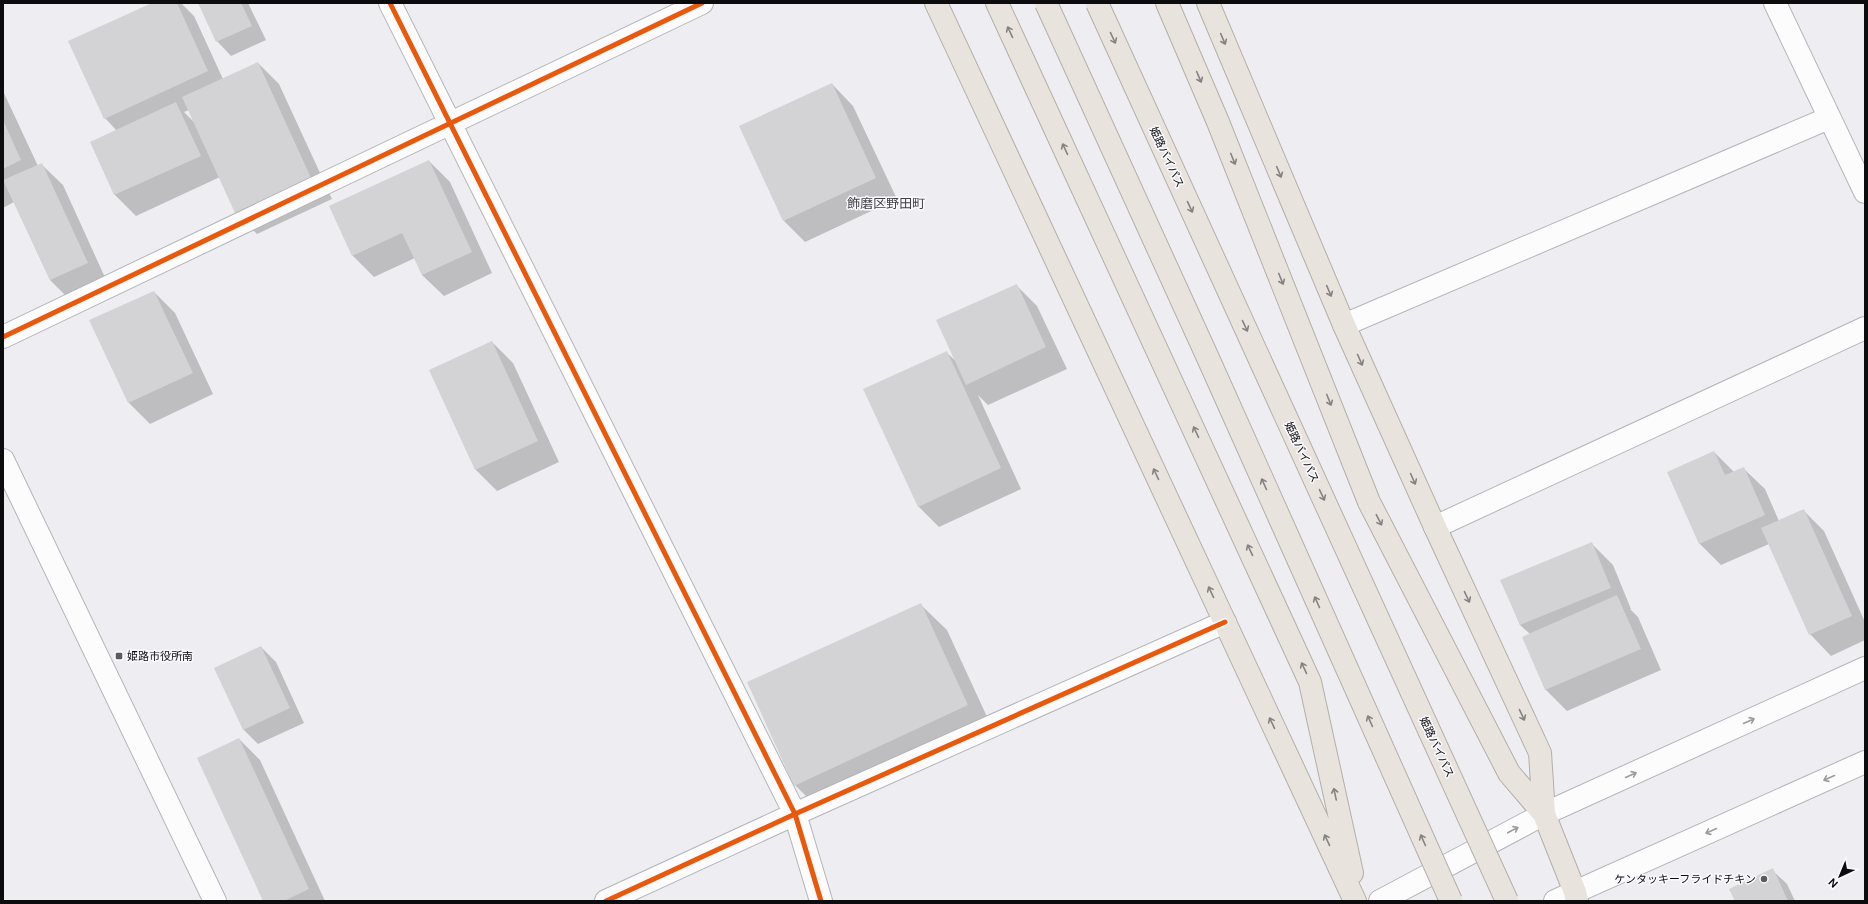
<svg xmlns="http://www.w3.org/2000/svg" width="1868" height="904" font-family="'DM Sans','Noto Sans JP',sans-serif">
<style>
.shadow{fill:#0003;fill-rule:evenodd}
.building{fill:#d3d3d6}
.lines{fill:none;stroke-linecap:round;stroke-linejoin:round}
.minor-casing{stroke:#b5b4b8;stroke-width:24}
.highway-casing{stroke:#b4aea9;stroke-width:24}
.minor{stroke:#fcfcfd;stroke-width:22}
.highway{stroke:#e9e3de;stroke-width:22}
.highway-bridge-casing{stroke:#b4aea9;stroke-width:24;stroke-linecap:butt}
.highway-bridge{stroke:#e9e3de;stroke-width:22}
.cycleway-casing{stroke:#fafafe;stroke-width:8}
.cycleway{stroke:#e8590c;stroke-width:5}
.oneway{stroke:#868280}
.oneway2{stroke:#9c9c9d}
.poi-dot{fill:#5b5b5e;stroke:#fafafe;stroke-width:1.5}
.labels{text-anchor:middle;stroke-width:3;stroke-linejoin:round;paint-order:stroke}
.street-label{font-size:11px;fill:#0c0c0e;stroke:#fafafe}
.poi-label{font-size:11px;fill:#0c0c0e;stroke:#fafafe;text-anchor:start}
.quarter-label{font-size:13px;fill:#404045;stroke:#fafafe}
</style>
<rect width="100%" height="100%" fill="#eeeef2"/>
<path class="shadow" d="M155,3H181L194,16L223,79L258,63L279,84L332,199L257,234L236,213L220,177L136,216L115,195L91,143L117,131L105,118ZM189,110L194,122L184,112Z
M199,3H248L266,40L231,56L217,41Z
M832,84L853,106L897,199L805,242L784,221Z
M3,91L38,166L41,164L63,185L108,284L71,301L50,280L14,202L3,208Z
M429,161L450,182L492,273L444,296L422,275L415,258L374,277L353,256L330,206Z
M1016,285L1037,306L1067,369L988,405L978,395L1021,489L939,527L918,506L946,352L957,362Z
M154,292L175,313L213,394L150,424L129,403L91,321Z
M492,342L513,363L559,462L497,491L476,470L430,371Z
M1714,452L1734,472L1743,468L1765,489L1779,521L1803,510L1824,531L1865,622V640L1831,656L1810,634L1769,544L1721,565L1700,544L1668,473Z
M1592,544L1613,565L1631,609H1630L1638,617L1661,670L1567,711L1546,690L1524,637L1530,634L1520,625L1502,581Z
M920,604L947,630L994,732L822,812L795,785Z
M261,647L276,662L304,723L258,744L244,730L215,669Z
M239,739L260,760L325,901H264Z
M1772,870L1787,884L1795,901H1736Z"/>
<path class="building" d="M152,3H177L208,71L104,119L68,41Z
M198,3H241L252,26L216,42Z
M258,62L311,178L235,213L182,97Z
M832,83L876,178L783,221L739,126Z
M176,102L201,156L114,195L90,142Z
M3,120L21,160L3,169Z
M429,160L472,252L422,275L402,233L352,256L329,206Z
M42,163L88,263L50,280L3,180Z
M1017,284L1046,347L966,385L936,320Z
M154,291L193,373L128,403L89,320Z
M492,341L538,441L475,470L429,370Z
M947,351L1001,468L918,507L863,389Z
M1714,451L1725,475L1744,467L1765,515L1699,544L1667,472Z
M1804,509L1852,616L1809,635L1761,528Z
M1592,542L1611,588L1520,625L1500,580Z
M1617,595L1641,649L1545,690L1522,637Z
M921,603L968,705L794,786L747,682Z
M261,646L290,708L243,730L214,668Z
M239,738L309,889L284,901H263L197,758Z
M1773,868L1788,901H1735L1729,889Z"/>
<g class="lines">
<g class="minor-casing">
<path id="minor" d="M390,3L795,814L821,901
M1775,3L1865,192
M1344,325L1829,118
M3,337L702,3
M3,460L215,901
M1435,527L1865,328
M606,901L795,814L1225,622
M1380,901L1544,814L1865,668
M1555,901L1865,762"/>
</g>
<g class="highway-casing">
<path id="highway" d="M936,3L1355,901
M997,3L1310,682L1352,873
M1167,3L1218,122L1369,502L1509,773L1544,814
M1208,3L1344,325L1435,527L1540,753L1544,814L1575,892L1577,901"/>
</g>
<use href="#minor" class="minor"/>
<use href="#highway" class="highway"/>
<g class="highway-bridge-casing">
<path id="highway-bridge" d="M1046,3L1208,358L1451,901
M1097,3L1507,901"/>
</g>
<use href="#highway-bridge" class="highway-bridge"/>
<g class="cycleway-casing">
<path id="cycleway" d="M390,3L795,814L821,901
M3,337L702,3
M606,901L795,814L1225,622"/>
</g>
<use href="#cycleway" class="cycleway"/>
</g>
<defs><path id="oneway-shaft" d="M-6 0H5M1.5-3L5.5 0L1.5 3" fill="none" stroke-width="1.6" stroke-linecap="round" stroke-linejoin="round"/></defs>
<g class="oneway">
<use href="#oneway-shaft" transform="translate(1010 32) rotate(-115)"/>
<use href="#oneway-shaft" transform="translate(1113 38) rotate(65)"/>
<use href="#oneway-shaft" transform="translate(1223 39) rotate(67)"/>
<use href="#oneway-shaft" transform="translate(1199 77) rotate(67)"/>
<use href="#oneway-shaft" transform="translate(1065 149) rotate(-115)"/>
<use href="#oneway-shaft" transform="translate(1233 159) rotate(68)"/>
<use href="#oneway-shaft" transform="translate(1279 172) rotate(67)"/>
<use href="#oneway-shaft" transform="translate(1190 207) rotate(65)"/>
<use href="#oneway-shaft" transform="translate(1281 279) rotate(68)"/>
<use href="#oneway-shaft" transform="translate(1329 291) rotate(67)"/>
<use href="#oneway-shaft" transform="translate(1245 326) rotate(65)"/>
<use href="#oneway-shaft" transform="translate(1360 360) rotate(66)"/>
<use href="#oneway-shaft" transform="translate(1329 400) rotate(68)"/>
<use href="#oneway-shaft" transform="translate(1196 432) rotate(-115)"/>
<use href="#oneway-shaft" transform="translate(1156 474) rotate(-115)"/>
<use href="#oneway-shaft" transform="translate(1413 479) rotate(66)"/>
<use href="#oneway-shaft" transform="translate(1264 484) rotate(-114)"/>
<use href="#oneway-shaft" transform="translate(1322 495) rotate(65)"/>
<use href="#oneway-shaft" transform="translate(1379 520) rotate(63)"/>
<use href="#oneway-shaft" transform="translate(1250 550) rotate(-115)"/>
<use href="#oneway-shaft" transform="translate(1211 592) rotate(-115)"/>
<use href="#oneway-shaft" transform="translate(1467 597) rotate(65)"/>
<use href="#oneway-shaft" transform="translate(1317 602) rotate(-114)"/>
<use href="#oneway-shaft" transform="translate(1304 668) rotate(-115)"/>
<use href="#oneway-shaft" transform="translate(1522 715) rotate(65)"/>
<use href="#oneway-shaft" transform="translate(1370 721) rotate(-114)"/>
<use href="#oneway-shaft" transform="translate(1272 723) rotate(-115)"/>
<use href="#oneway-shaft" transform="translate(1335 794) rotate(-102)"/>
<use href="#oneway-shaft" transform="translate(1327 840) rotate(-115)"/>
<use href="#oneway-shaft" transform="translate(1423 840) rotate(-114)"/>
</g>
<g class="oneway2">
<use href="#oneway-shaft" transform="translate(1749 721) rotate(-24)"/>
<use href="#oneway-shaft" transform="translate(1631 775) rotate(-24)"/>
<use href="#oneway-shaft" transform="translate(1829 778) rotate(156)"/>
<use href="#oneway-shaft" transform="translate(1513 830) rotate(-28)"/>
<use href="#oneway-shaft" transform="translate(1711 831) rotate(156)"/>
</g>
<g class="poi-dot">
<rect x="115" y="652" width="8" height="8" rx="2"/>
<circle cx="1764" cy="879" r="4"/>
</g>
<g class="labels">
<g class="street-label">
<text transform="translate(1167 157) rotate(65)" y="4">姫路バイパス</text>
<text transform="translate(1302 452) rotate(65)" y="4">姫路バイパス</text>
<text transform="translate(1437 747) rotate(65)" y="4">姫路バイパス</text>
</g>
<g class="poi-label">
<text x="127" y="660">姫路市役所南</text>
<text x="1756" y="883" text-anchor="end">ケンタッキーフライドチキン</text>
</g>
<g class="quarter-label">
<text x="886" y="208">飾磨区野田町</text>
</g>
</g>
<rect width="1868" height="904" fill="none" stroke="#0c0c0e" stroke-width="8"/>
<g transform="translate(1840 876) rotate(224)" stroke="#fafafe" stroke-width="3" paint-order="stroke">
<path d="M0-3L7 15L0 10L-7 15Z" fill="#0c0c0e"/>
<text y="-6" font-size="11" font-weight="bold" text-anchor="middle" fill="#0c0c0e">N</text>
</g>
</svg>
